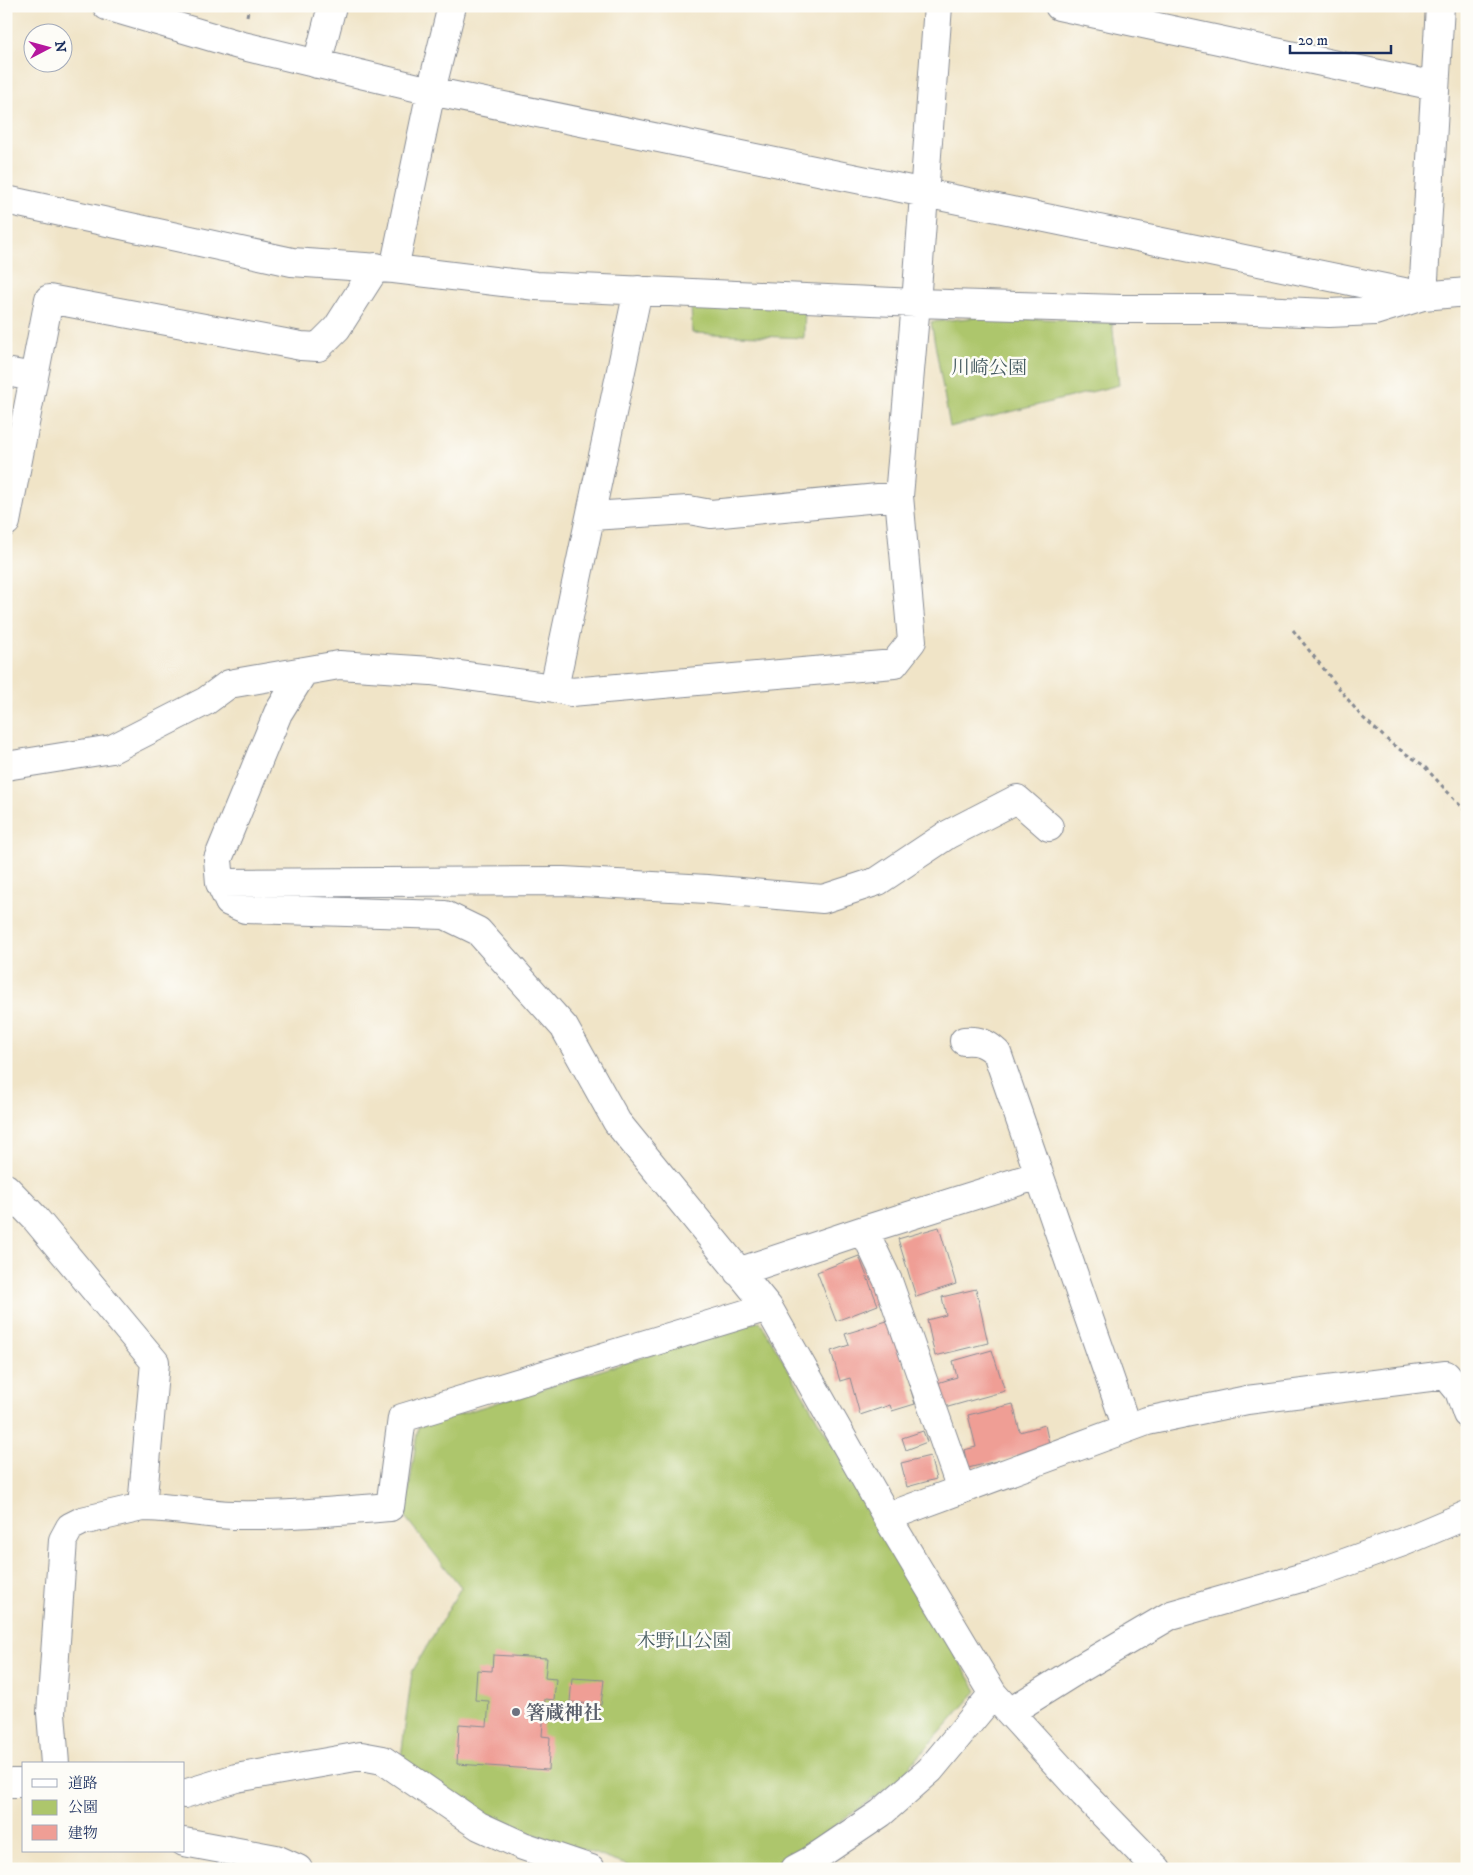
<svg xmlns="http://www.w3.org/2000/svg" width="1473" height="1875" font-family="'IM FELL DW Pica','Noto Serif JP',serif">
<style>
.green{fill:#adc66c;stroke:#647a65}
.building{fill:#ef9e95}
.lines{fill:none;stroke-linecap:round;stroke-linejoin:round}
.minor-casing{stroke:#868a92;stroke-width:30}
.path{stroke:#868a92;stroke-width:3;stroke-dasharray:4 4;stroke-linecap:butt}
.minor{stroke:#fff;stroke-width:28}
.worship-dot{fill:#6b7280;stroke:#fdfcf7;stroke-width:2}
.labels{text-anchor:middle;stroke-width:5;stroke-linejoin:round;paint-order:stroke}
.park-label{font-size:19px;fill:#475c62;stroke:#fdfcf7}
.worship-label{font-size:19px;font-weight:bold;fill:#5b616d;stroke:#fdfcf7;text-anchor:start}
</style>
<rect width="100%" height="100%" fill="#fdfcf7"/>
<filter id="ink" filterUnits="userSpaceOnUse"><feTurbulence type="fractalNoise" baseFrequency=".02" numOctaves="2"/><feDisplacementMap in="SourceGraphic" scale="10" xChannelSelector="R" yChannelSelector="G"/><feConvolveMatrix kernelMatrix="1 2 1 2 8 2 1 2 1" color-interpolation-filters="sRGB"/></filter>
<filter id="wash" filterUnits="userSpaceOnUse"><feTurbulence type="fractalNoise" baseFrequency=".0096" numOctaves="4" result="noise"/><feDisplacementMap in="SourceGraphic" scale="20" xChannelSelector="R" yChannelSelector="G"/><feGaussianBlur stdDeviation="1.12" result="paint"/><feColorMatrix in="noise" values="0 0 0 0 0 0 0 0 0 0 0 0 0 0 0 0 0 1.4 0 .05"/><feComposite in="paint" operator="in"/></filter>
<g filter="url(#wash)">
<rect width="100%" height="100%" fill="#f0e4c7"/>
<path class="green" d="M691,302L805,305L804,338L692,333Z
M978,317L1112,321L1119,385L950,427L931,322Z
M760,1321L977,1691L897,1781L776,1869H638L572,1846L484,1819L400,1765L412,1672L461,1587L405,1517L418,1427Z"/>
<g id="blocks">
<path class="building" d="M939,1227L956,1284L916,1297L898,1239Z
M859,1256L878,1305L836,1321L817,1272Z
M976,1289L988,1343L935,1356L927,1320L946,1315L942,1297Z
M890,1320L915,1404L892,1411L890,1405L860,1415L850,1378L840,1381L831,1351L849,1345L845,1334Z
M992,1350L1005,1391L941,1409L934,1384L957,1377L953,1361Z
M1013,1404L1020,1432L1045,1425L1050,1448L968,1468L964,1450L976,1447L968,1415Z
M923,1431L927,1442L906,1450L902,1438Z
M930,1456L936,1479L907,1487L901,1463Z
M493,1655L547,1658L545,1678L556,1679L554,1700L545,1699L542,1736L550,1737L548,1770L457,1764L459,1724L487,1726L489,1701L475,1700L477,1670L492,1671Z
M572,1678L604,1680L601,1705L570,1702Z"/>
</g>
</g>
<g filter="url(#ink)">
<use href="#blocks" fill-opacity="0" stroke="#868a92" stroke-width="1"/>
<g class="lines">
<g class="minor-casing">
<path id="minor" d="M107,6L239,45L431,91L1423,296L1467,292
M1059,6L1435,86
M317,64L332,6
M6,200L292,262L394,269L536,286L916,303L1120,309H1230L1329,313L1375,311L1423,296
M394,269L431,91L452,6
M1423,296L1440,6
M6,372L34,377
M591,516L689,510L711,514L899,496
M6,522L49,299L301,346L318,347L337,328L376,267
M304,671L278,713L218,859L220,883L229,902L245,909L445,915L478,931L564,1027L617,1122L768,1307L887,1517L993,1694L1084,1794L1157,1869
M554,688L571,692L894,664L912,641L899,496L916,303L938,6
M6,766L112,749L206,701L229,684L339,665L431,671L554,688L638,290
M220,883L563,881L707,889L823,899L878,881L947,835L1017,799L1049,827
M964,1041C979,1040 986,1043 997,1053L1127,1428
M6,1188L34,1217L155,1362L142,1507L82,1521L70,1527L63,1540L51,1713L55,1764
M864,1230L888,1281L961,1489
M738,1272L864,1230L1039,1175
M142,1507C173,1507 203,1514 233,1515C286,1516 338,1511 390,1507L402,1418L768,1307
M887,1517L1147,1421L1247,1400L1446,1375L1459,1391L1467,1414
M1010,1712L1074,1672L1171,1615L1311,1575L1403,1542L1467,1515
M6,1783H24
M184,1794L236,1778L361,1756L383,1760L479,1826L523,1846L591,1869
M184,1842L276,1859L298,1869
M795,1869L810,1861L881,1813L930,1770L993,1694"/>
</g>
<path class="path" d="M247,16L249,6
M1293,630L1361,716L1393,745L1423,765L1467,813"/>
<use href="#minor" class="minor"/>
</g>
</g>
<circle class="worship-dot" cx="516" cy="1712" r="5"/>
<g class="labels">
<g class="park-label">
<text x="989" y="374">川崎公園</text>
<text x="684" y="1647">木野山公園</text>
</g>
<g class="worship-label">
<text x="526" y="1719">箸蔵神社</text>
</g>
</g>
<rect width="1473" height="1875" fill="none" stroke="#fdfcf7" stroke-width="25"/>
<rect x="22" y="1762" width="162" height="90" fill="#fdfcf7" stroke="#a3aaba"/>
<rect x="32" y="1779" width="25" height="8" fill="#ffffff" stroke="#a3aaba"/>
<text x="68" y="1788" font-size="15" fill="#1b2f5e">道路</text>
<rect x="32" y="1800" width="25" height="15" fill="#adc66c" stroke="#a3aaba"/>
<text x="68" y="1812" font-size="15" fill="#1b2f5e">公園</text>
<rect x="32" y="1825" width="25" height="15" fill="#ef9e95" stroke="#a3aaba"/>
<text x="68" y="1838" font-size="15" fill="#1b2f5e">建物</text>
<g transform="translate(48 48) rotate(84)"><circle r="24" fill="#fdfcf7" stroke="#a3aaba"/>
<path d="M0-4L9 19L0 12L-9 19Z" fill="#b5179e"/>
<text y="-8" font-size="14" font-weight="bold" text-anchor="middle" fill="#1b2f5e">N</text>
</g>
<path d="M1290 45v8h101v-8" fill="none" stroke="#1b2f5e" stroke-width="2.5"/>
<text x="1298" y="45" font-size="15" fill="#1b2f5e" stroke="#fdfcf7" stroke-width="4" paint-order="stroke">20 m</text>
</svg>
